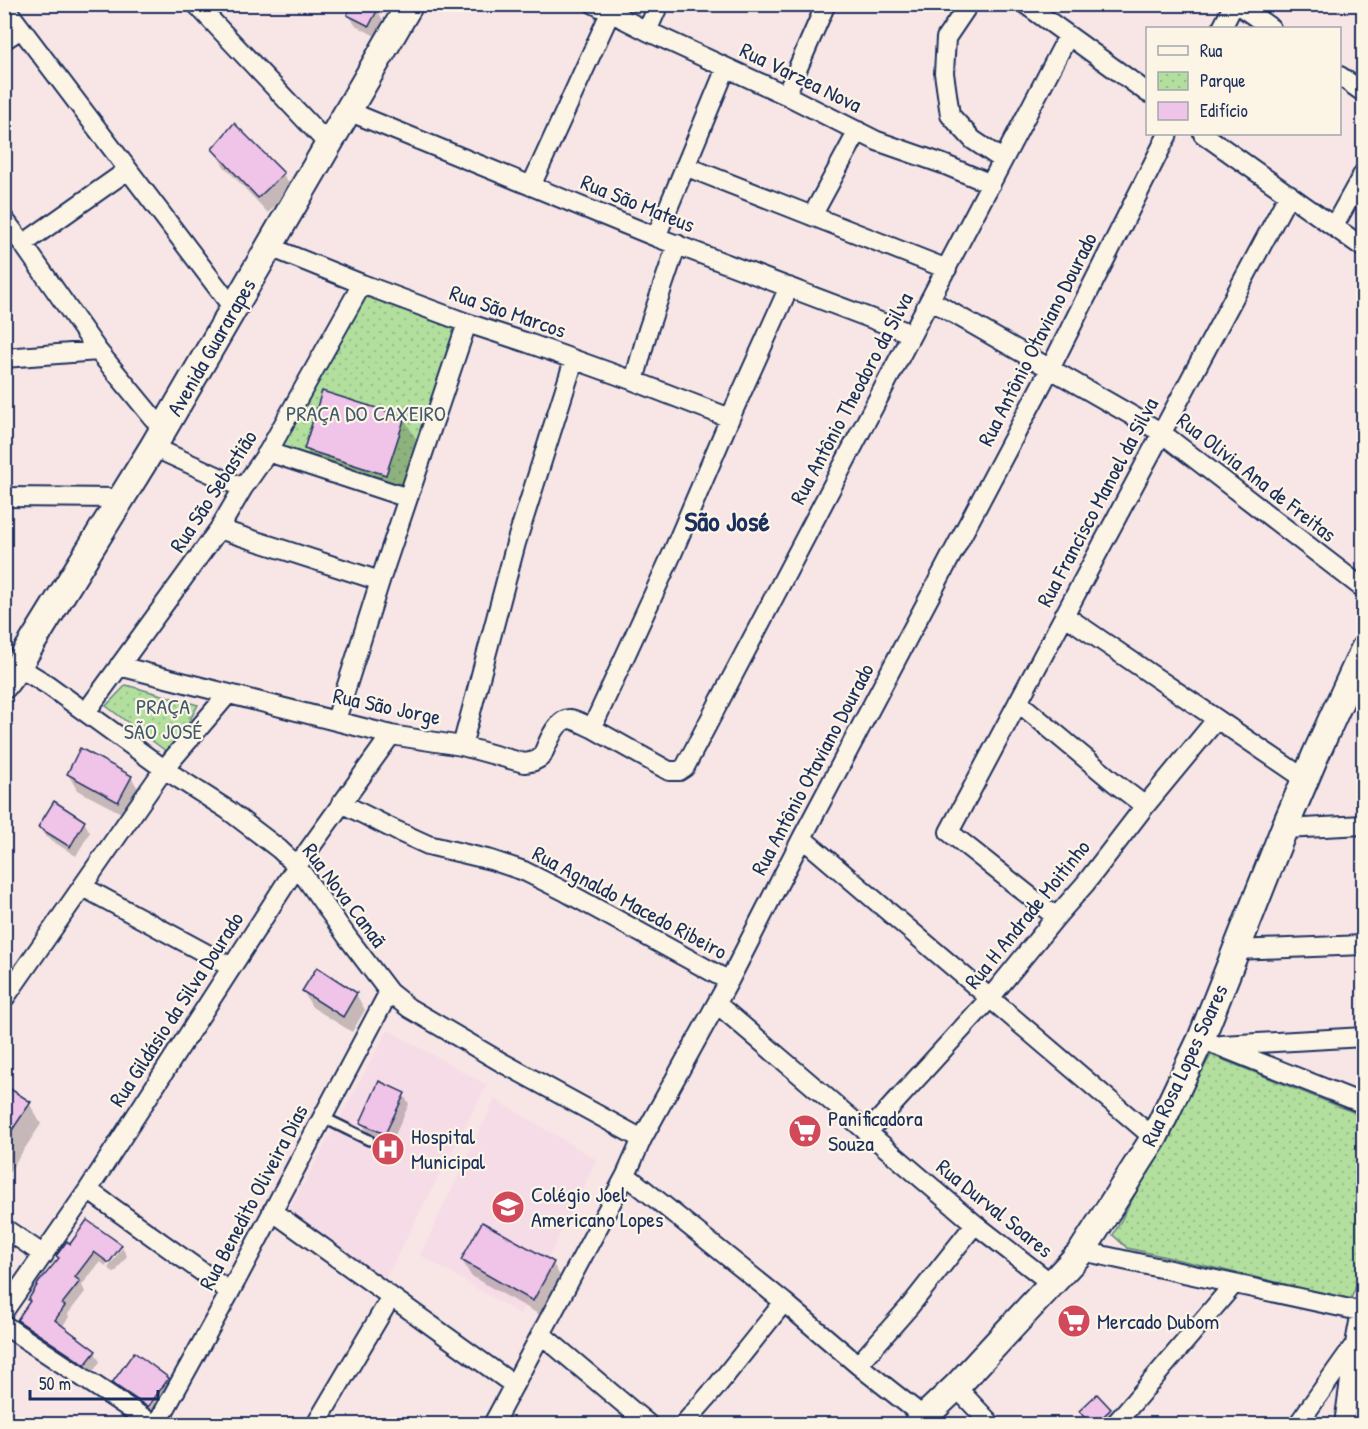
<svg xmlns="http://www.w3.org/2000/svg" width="1368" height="1429" font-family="'Patrick Hand',sans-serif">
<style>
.built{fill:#f6dce7}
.park{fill:url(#park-dots);stroke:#66877e;stroke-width:1.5}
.shadow{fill:#0003}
.building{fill:#f0c3e8;stroke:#1b2f5e;stroke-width:1.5}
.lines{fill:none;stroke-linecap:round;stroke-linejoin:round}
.lane-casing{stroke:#1b2f5e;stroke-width:14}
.street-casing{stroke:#1b2f5e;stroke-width:22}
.secondary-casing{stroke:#1b2f5e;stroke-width:30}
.lane{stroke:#fcf5e5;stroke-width:9}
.street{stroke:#fcf5e5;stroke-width:18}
.secondary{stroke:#fcf5e5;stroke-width:26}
.labels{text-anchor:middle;stroke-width:4.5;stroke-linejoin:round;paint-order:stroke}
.street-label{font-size:22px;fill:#1b2f5e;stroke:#fcf5e5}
.park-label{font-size:22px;fill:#415b6e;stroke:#fcf5e5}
.poi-label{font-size:22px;fill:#1b2f5e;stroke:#fcf5e5;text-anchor:start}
.district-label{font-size:28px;font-weight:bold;fill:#1b2f5e;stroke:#fcf5e5}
</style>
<defs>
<pattern id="park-dots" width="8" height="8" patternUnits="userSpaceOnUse" patternTransform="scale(1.5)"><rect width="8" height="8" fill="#b2df9e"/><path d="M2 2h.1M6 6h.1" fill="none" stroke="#98c08a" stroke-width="1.8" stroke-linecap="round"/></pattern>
</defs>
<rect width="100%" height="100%" fill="#f8e6e6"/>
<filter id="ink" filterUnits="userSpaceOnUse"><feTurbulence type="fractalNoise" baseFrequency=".0167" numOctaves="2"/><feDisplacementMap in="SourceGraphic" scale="12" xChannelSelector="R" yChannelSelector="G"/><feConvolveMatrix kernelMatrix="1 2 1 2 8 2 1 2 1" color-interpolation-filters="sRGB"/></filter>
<g filter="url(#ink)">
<path class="built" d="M388,1030L487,1085L384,1281L288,1212Z
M495,1099L597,1160L520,1314L420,1255Z"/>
<path class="park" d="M364,288L463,324L405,494L274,450Z
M126,685L198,705L171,755L106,706Z
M1211,1055L1363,1116V1269L1351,1299L1127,1248L1113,1235Z"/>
<path class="shadow" d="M354,4H375L373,8L377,10L383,20L375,36L355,25L349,15Z
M214,149L283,174L292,189L268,213L223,165Z
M404,418L416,439L398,495L318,469L306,448Z
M68,774L131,777L140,792L127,816L77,790Z
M84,822L90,832L76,856L46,837L40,827Z
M303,991L356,994L365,1010L352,1032L312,1007Z
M4,1087L29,1103L41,1124L4,1180Z
M403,1094L409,1104L391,1144L368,1133L362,1123Z
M483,1224L553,1264L562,1279L542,1316L471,1276L462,1260Z
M71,1246H121L127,1256L115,1273L108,1268L122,1248H118L106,1266L100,1262L82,1285L85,1292L68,1314L69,1317L62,1327L95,1352L100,1362L91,1374L24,1330L19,1320L31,1302L29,1300L59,1259L58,1256Z
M168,1379L177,1394L158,1422L123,1399L114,1383Z
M4,1409L31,1424H4Z
M1110,1410L1115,1420L1110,1424H1090L1081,1411Z"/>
<path class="building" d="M353,4H369L378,9L369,26L347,15Z
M234,123L284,173L258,198L212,149Z
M322,391L405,417L386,475L304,449Z
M80,748L132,776L118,802L67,774Z
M54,801L85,821L70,847L38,827Z
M317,967L357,993L343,1017L302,991Z
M379,1081L405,1093L385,1134L360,1123Z
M4,1085L31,1102L4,1142Z
M87,1220L122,1245L109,1263L94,1252L75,1277L80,1281L62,1304L65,1306L55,1320L96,1351L85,1365L17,1320L30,1301L28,1300L39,1282L59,1258L56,1256L59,1252L67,1241L70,1244Z
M482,1222L554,1262L533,1301L461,1260Z
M134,1352L169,1378L148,1407L112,1383Z
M1097,1394L1111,1409L1094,1425H1091L1079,1411Z"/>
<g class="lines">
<g class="lane-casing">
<path id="lane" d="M322,1117L369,1140"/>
</g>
<g class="street-casing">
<path id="street" d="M196,4L329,145
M594,4L647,31L786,95L877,141L943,164L991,184
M969,4L946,38L944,73L950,115L973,140L1003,160
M1025,4L1148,93
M1237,4L1271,28
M4,6L233,308
M1222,28L1234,4
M647,31L659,4
M4,40L21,29
M1340,76L1364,93
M786,95L826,4
M348,111L656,237L912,334
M1203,134L1364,248
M685,166L947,269
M531,186L610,13
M812,216L858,131
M4,219L23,244L98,351L163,430
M1334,226L1364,172
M656,237L726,68
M23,244L128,170
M270,247L362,284L467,323L528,343L634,381L730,418
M930,300L1159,431L1364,589
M4,358L98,351
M634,381L648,330L677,244
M153,447L243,488
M268,452L408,498
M4,497L121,498
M219,529L380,581
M1064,615L1305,779
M119,666L391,735L462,746L524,763C532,762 537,761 542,756C547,745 556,719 570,719C577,720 585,725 592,728L672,554L730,418L789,287
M7,667L30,674L48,685L164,769L228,810L279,849L297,866L348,938L389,992L409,1008L501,1062L642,1139
M1018,702L1115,783L1145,806
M86,712L219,529L243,488L268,452L362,284
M336,720L380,581L467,323
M592,728L669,771H679L685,767L1068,36
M462,746L516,543L574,360
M341,803L395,830L428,845L491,860L524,871L566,892L729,981
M1284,829L1364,825
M802,838L1154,1138
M83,887L231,967
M1056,917L949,832L1289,194
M1235,950L1364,945
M4,999L164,769L228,694
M717,1004L975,1224L1052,1284
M1201,1039L1364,1104
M1222,1045L1364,1037
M867,1133L990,998L1056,917L1085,884L1145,806L1216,720
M626,1175L784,1302L858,1365L924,1417
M88,1190L230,1292
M272,1211L514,1385
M4,1228L44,1255
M1082,1251L1364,1312
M4,1311L88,1190L297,866L391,735
M4,1325L153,1424
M541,1334L648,1424
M858,1365L910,1306L975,1224
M956,1387L991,1424
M157,1424L230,1292L389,992
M316,1424L391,1297
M493,1424L626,1175L642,1139L729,981L802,838L1052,365L1168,134
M684,1424L717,1386L784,1302
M1115,1424L1234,1284
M1298,1424L1352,1348
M1344,1424L1355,1344L1361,1311L1364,1305"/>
</g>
<g class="secondary-casing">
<path id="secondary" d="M4,685L16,669L153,447L410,4
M917,1424L956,1387L1082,1251L1154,1138L1201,1039L1284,829L1316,754L1364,649"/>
</g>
<use href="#lane" class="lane"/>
<use href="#street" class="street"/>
<use href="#secondary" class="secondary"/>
</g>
</g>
<defs>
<g id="supermarket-disc" transform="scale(1.725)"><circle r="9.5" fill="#d1495b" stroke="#fcf5e5"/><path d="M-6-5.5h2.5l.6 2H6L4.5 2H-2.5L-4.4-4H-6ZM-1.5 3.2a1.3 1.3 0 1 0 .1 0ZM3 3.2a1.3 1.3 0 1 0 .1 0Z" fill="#fff"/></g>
<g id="hospital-disc" transform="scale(1.725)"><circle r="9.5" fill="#d1495b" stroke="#fcf5e5"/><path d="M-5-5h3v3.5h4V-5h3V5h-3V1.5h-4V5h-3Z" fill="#fff"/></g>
<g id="school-disc" transform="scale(1.725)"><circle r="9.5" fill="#d1495b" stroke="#fcf5e5"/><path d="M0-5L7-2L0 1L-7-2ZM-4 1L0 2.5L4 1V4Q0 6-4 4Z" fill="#fff"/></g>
</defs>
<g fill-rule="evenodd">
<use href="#supermarket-disc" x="805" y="1131"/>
<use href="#hospital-disc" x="388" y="1149"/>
<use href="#school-disc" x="508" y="1207"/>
<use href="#supermarket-disc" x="1074" y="1321"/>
</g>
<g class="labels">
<g class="street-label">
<text transform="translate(801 77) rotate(26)" y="8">Rua Varzea Nova</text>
<text transform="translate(638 203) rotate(22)" y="8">Rua São Mateus</text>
<text transform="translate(508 311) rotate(19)" y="8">Rua São Marcos</text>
<text transform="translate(1037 339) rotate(-63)" y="8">Rua Antônio Otaviano Dourado</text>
<text transform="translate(211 347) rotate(-60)" y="8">Avenida Guararapes</text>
<text transform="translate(851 398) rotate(-62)" y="8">Rua Antônio Theodoro da Silva</text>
<text transform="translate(1257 477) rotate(38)" y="8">Rua Olivia Ana de Freitas</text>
<text transform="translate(213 491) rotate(-57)" y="8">Rua São Sebastião</text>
<text transform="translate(1097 502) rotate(-62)" y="8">Rua Francisco Manoel da Silva</text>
<text transform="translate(387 706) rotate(12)" y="8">Rua São Jorge</text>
<text transform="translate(812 769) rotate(-62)" y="8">Rua Antônio Otaviano Dourado</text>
<text transform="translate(345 895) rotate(53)" y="8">Rua Nova Canaã</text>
<text transform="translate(630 902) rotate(28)" y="8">Rua Agnaldo Macedo Ribeiro</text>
<text transform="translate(1027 914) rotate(-51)" y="8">Rua H Andrade Moitinho</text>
<text transform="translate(176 1009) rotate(-57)" y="8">Rua Gildásio da Silva Dourado</text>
<text transform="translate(1184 1065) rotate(-65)" y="8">Rua Rosa Lopes Soares</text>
<text transform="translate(253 1197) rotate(-62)" y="8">Rua Benedito Oliveira Dias</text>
<text transform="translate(995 1208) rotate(39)" y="8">Rua Durval Soares</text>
</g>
<g class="park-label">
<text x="366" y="421">PRAÇA DO CAXEIRO</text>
<text x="163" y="714">PRAÇA<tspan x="163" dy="25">SÃO JOSÉ</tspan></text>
</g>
<g class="poi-label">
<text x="828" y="1126">Panificadora<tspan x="828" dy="25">Souza</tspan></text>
<text x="411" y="1144">Hospital<tspan x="411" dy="25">Municipal</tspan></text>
<text x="531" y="1202">Colégio Joel<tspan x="531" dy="25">Americano Lopes</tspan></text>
<text x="1097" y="1329">Mercado Dubom</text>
</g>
<g class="district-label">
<text x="727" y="531">São José</text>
</g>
</g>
<rect width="1368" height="1429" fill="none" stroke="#fcf5e5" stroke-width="24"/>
<rect x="12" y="12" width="1344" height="1405" fill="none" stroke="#1b2f5e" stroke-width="2" filter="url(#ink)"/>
<rect x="1146" y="27" width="195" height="108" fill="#fcf5e5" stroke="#a2a6af" stroke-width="1.5"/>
<rect x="1158" y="46" width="30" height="9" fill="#fcf5e5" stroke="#a2a6af" stroke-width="1.5"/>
<text x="1200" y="57" font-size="18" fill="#1b2f5e">Rua</text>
<rect x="1158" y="72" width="30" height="18" fill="url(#park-dots)" stroke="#a2a6af" stroke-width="1.5"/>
<text x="1200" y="87" font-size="18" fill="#1b2f5e">Parque</text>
<rect x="1158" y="102" width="30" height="18" fill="#f0c3e8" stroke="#a2a6af" stroke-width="1.5"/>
<text x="1200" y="117" font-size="18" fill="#1b2f5e">Edifício</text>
<path d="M30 1390v9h128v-9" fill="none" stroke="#1b2f5e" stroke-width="3"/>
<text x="39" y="1390" font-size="18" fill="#1b2f5e" stroke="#fcf5e5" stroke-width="4.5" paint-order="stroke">50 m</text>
</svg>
